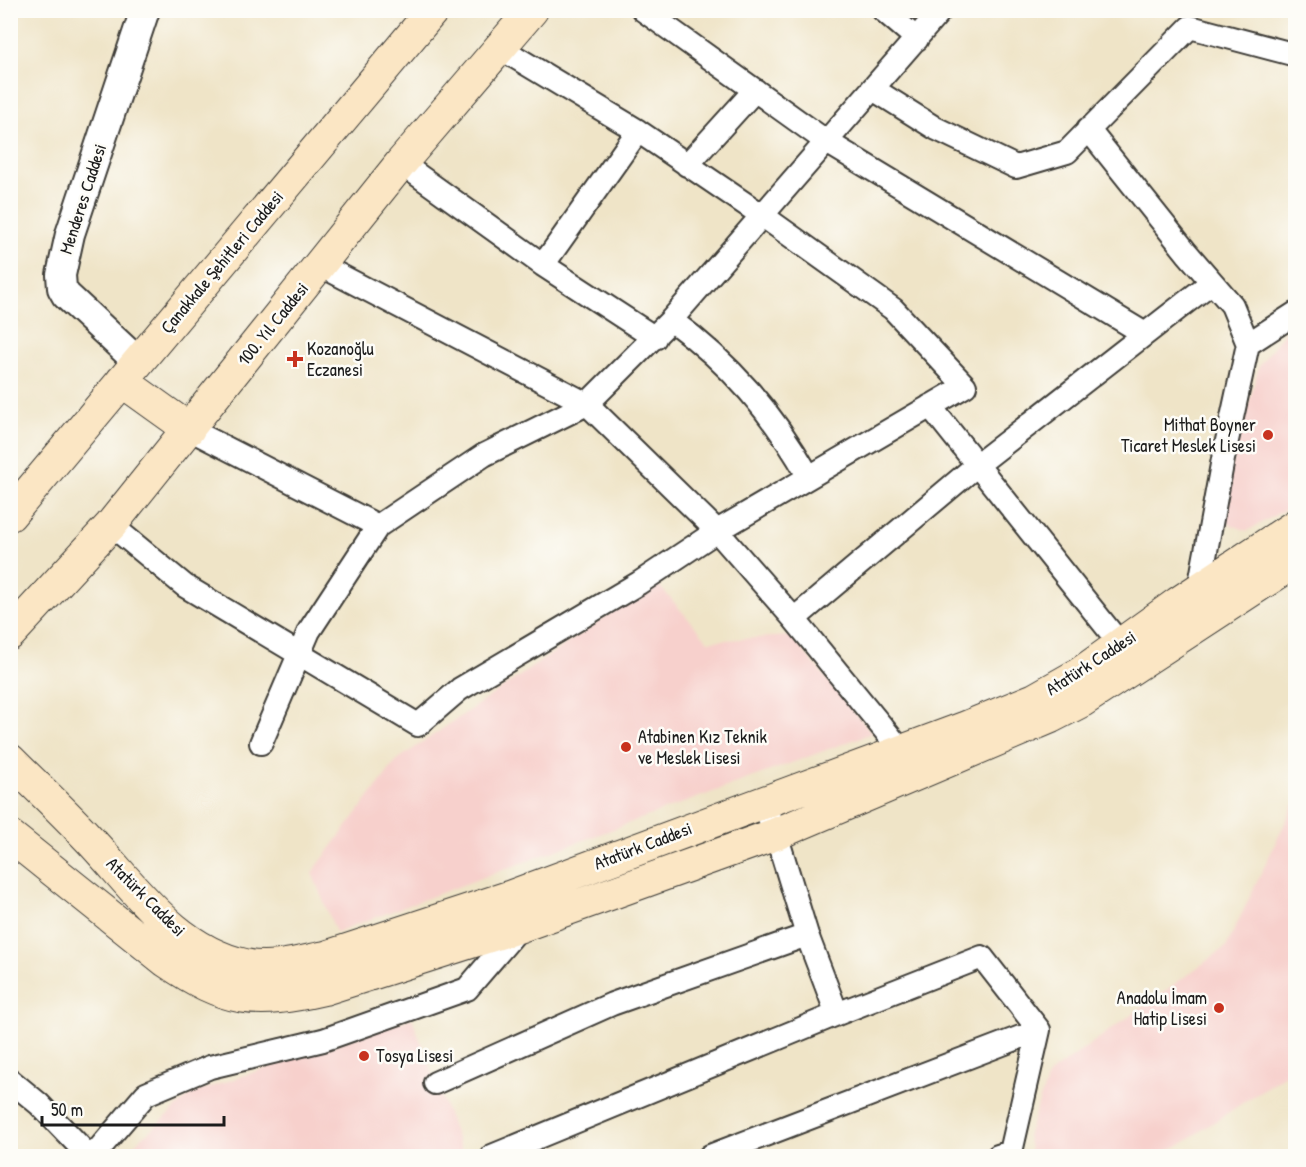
<svg xmlns="http://www.w3.org/2000/svg" width="1306" height="1167" font-family="'Patrick Hand',sans-serif">
<style>
.built{fill:#f7d0cc}
.lines{fill:none;stroke-linecap:round;stroke-linejoin:round}
.minor-casing{stroke:#3c3a36;stroke-width:26}
.tertiary-casing{stroke:#3c3a36;stroke-width:32}
.secondary-casing{stroke:#3c3a36;stroke-width:34}
.minor{stroke:#fff;stroke-width:22}
.tertiary{stroke:#fff;stroke-width:28}
.secondary{stroke:#fbe6c4;stroke-width:32}
.poi-dot{fill:#c8321e;stroke:#fdfcf7;stroke-width:2}
.labels{text-anchor:middle;stroke-width:5;stroke-linejoin:round;paint-order:stroke}
.street-label{font-size:18px;fill:#1c1c1c;stroke:#fdfcf7}
.poi-label{font-size:18px;fill:#1c1c1c;stroke:#fdfcf7;text-anchor:start}
</style>
<rect width="100%" height="100%" fill="#fdfcf7"/>
<filter id="ink" filterUnits="userSpaceOnUse"><feTurbulence type="fractalNoise" baseFrequency=".0167" numOctaves="2"/><feDisplacementMap in="SourceGraphic" scale="12" xChannelSelector="R" yChannelSelector="G"/><feConvolveMatrix kernelMatrix="1 2 1 2 8 2 1 2 1" color-interpolation-filters="sRGB"/></filter>
<filter id="wash" filterUnits="userSpaceOnUse"><feTurbulence type="fractalNoise" baseFrequency=".008" numOctaves="4" result="noise"/><feDisplacementMap in="SourceGraphic" scale="24" xChannelSelector="R" yChannelSelector="G"/><feGaussianBlur stdDeviation="1.35" result="paint"/><feColorMatrix in="noise" values="0 0 0 0 0 0 0 0 0 0 0 0 0 0 0 0 0 1.4 0 .05"/><feComposite in="paint" operator="in"/></filter>
<g filter="url(#wash)">
<rect width="100%" height="100%" fill="#efe4c7"/>
<path class="built" d="M1295,323V504L1247,531L1217,519L1259,366L1288,327Z
M656,582L708,641L791,636L872,733L336,932L312,873L397,760Z
M1295,802V1068L1178,1146L1155,1156H1032L1027,1136L1049,1074L1226,947Z
M412,1018L462,1152L460,1156H121L193,1093Z"/>
</g>
<g filter="url(#ink)">
<g class="lines">
<g class="minor-casing">
<path id="minor" d="M643,10L827,142L1145,334
M883,10L917,39
M873,89L935,128L1016,167L1067,152L1190,27L1296,55
M1088,129L1187,253L1232,305L1248,344L1223,459L1199,589
M401,163L543,265L655,338
M687,165L755,90
M320,265L587,404L717,531L794,619L901,750
M543,265L638,131
M671,320C731,364 772,412 809,477
M1248,344L1296,313
M930,406L1121,645
M189,429L378,526
M111,525L185,586L418,725L460,689L639,583L717,531L965,386L893,309L763,216L638,131L500,48
M794,619L977,465L1212,282
M261,743L309,631L378,526L484,455L587,404L671,320L941,10
M762,801L776,834L807,935L837,1014
M10,1080L39,1104L89,1156
M435,1083L612,1004L807,935
M93,1156L146,1094L210,1067L323,1040L467,989L521,926L520,924
M492,1156L837,1014L982,957L1039,1030L1011,1152L998,1156
M710,1156L1039,1030"/>
</g>
<g class="tertiary-casing">
<path id="tertiary" d="M138,362L66,295L62,288L61,275L70,234L145,10"/>
</g>
<g class="secondary-casing">
<path id="secondary" d="M122,381L189,429
M10,515L433,10
M10,634L111,525L401,163L532,10
M10,760C36,786 63,811 88,838C134,886 175,950 245,965C270,971 301,962 326,957L509,897L964,728L1035,699L1079,674L1178,603L1296,525
M10,836L166,961C226,1002 255,1005 324,989L521,926L776,834L1051,717L1082,701L1296,561"/>
</g>
<use href="#minor" class="minor"/>
<use href="#tertiary" class="tertiary"/>
<use href="#secondary" class="secondary"/>
</g>
</g>
<g class="poi-dot">
<path d="M292 350h6v6h6v6h-6v6h-6v-6h-6v-6h6z"/>
<circle cx="1268" cy="435" r="6"/>
<circle cx="626" cy="747" r="6"/>
<circle cx="1219" cy="1008" r="6"/>
<circle cx="364" cy="1056" r="6"/>
</g>
<g class="labels">
<g class="street-label">
<text transform="translate(83 199) rotate(-72)" y="6">Menderes Caddesi</text>
<text transform="translate(222 262) rotate(-50)" y="6">Çanakkale Şehitleri Caddesi</text>
<text transform="translate(273 324) rotate(-51)" y="6">100. Yıl Caddesi</text>
<text transform="translate(1091 663) rotate(-33)" y="6">Atatürk Caddesi</text>
<text transform="translate(643 846) rotate(-21)" y="6">Atatürk Caddesi</text>
<text transform="translate(146 897) rotate(45)" y="6">Atatürk Caddesi</text>
</g>
<g class="poi-label">
<text x="307" y="355">Kozanoğlu<tspan x="307" dy="21">Eczanesi</tspan></text>
<text x="1256" y="431" text-anchor="end">Mithat Boyner<tspan x="1256" dy="21">Ticaret Meslek Lisesi</tspan></text>
<text x="638" y="743">Atabinen Kız Teknik<tspan x="638" dy="21">ve Meslek Lisesi</tspan></text>
<text x="1207" y="1004" text-anchor="end">Anadolu İmam<tspan x="1207" dy="21">Hatip Lisesi</tspan></text>
<text x="376" y="1062">Tosya Lisesi</text>
</g>
</g>
<rect width="1306" height="1167" fill="none" stroke="#fdfcf7" stroke-width="36"/>
<path d="M42 1116v9h182v-9" fill="none" stroke="#1c1c1c" stroke-width="3"/>
<text x="51" y="1116" font-size="18" fill="#1c1c1c" stroke="#fdfcf7" stroke-width="4.5" paint-order="stroke">50 m</text>
</svg>
